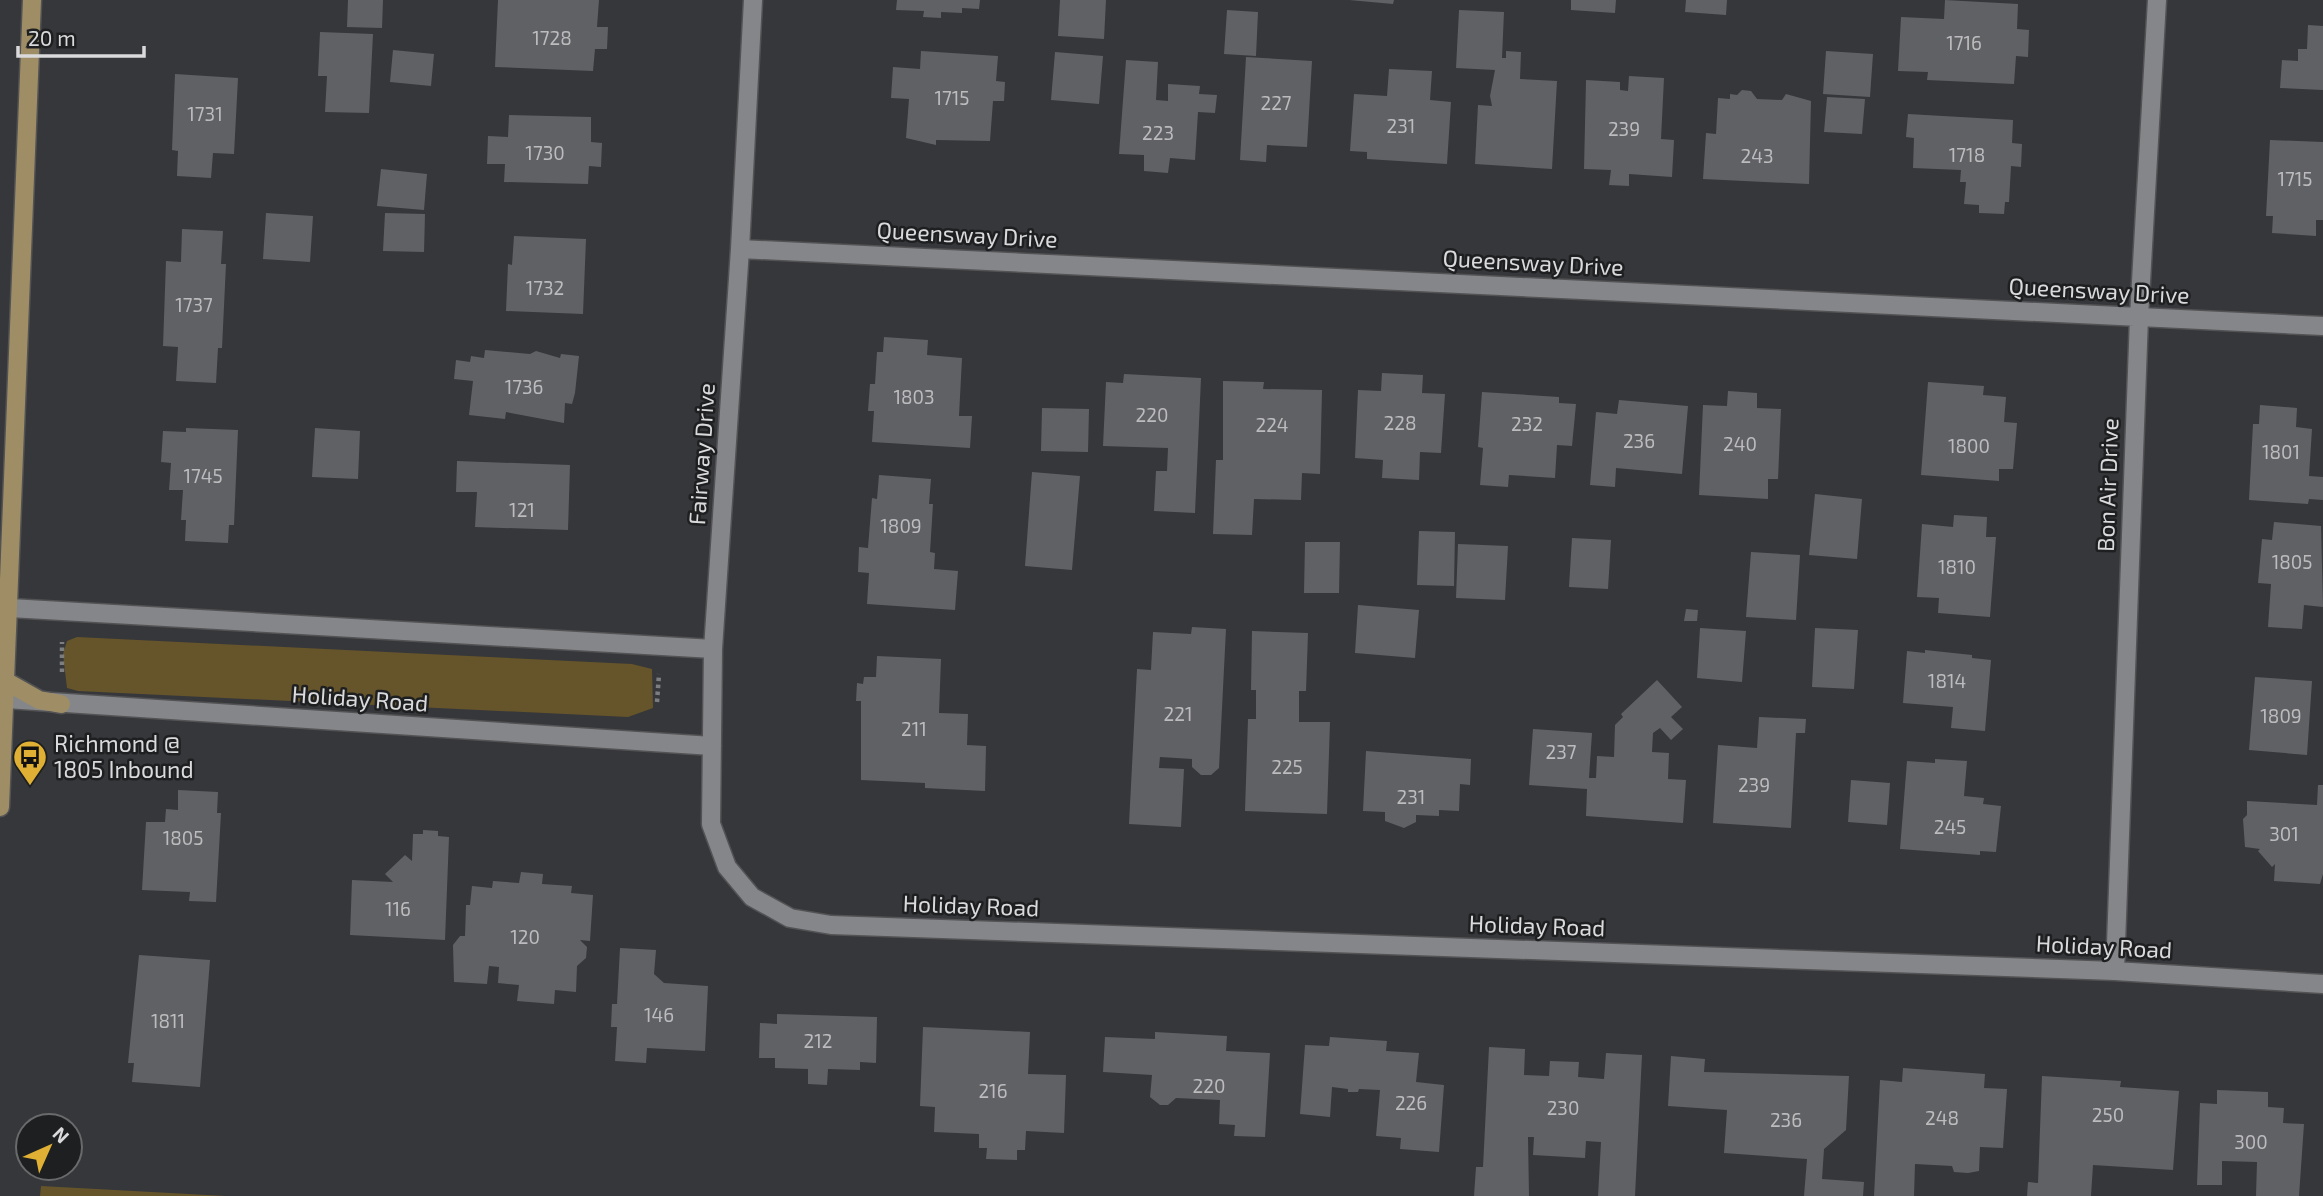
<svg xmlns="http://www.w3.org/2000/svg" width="2323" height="1196" font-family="'Exo 2',sans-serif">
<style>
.green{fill:#66542b}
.building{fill:#606165}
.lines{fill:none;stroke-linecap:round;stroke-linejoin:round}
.street-casing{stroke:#535355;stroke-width:21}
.primary-casing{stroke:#535355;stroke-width:21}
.path{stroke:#7d7e80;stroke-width:4.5;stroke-dasharray:3.5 3.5;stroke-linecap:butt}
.street{stroke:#848689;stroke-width:18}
.primary{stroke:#9f8e65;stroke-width:18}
.labels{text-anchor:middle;stroke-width:5;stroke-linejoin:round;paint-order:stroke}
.number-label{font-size:19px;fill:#bcbcbe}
.street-label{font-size:23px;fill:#dadadc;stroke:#1e1f20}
.poi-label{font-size:23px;fill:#dadadc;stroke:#1e1f20;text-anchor:start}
</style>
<rect width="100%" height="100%" fill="#36373a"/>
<path class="green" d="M77,637L632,664L652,669L653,708L628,717L78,691L67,688L63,654L67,641Z
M41,1186L226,1196H40Z"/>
<path class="building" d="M348,0H383L382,28L347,27Z
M498,0H599L597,27H608L607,49H595L593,71L495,67Z
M897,0H980L979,9L962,8V13L941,12V18L923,17L924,11L896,10Z
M1060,0H1106L1104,39L1058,36Z
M1349,0H1394L1393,4Z
M1571,0H1616L1615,13L1571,10Z
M1686,0H1727L1726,15L1685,12Z
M1945,0L2018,4L2017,29L2029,30L2028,57L2016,56L2014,84L1927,80L1928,72L1898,71L1901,17L1944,19Z
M1227,10L1258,12L1256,56L1224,54Z
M1459,10L1504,12L1502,58H1506V51L1521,52L1520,79L1557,81L1552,169L1475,164L1478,105L1492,106L1490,96L1495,70L1456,68Z
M2308,25L2323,26V90L2280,88L2282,60L2298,61V49H2307Z
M320,32L373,34L369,113L325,112L327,76H318Z
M393,50L434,54L431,86L390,82Z
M921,51L998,56L996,81L1005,82L1004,101H993L990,141L936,140V145L906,138L909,99L891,98L893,67L920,69Z
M1826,51L1873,54L1870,97L1823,94Z
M1055,52L1103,56L1099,104L1051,100Z
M1246,57L1312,61L1307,147L1267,145L1266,162L1240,160Z
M1126,60L1158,62L1156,100L1168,101V84L1200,86L1199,94L1217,95L1215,113L1198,112L1195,160L1170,158L1168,173L1144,171V155L1119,154Z
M1389,69L1432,71L1430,100L1451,102L1447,164L1367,159V152L1350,151L1354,94L1387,96Z
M175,74L238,78L234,154L213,153L211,178L177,176L178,151L172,150Z
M1629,76L1664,78L1661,139L1674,140L1672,177L1629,174V186L1609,185L1611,170L1584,169L1586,80L1620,82V90L1628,91Z
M1742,90L1751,91L1757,99L1782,100L1786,94L1811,101L1809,184L1703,179L1706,133L1716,134L1718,98L1730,99V94L1737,95Z
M1827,97L1865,99L1862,134L1824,132Z
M1908,114L2013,120L2012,143L2022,144L2021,167L2011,166L2009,202H2005L2004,214L1979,213V205L1964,204L1966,182H1960L1961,170L1913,168L1914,138L1906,137Z
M509,115L591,117V142L602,143L601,167L589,166L588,184L504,182L505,164H487L488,136L508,137Z
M2270,140L2323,142V220H2316V236L2272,233L2273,216H2266Z
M381,169L427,174L424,210L377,206Z
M266,213L313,216L310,262L263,259Z
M385,213L425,214L424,252L383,251Z
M182,229L223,231L221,264H226L222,348H218L216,383L176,381L178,347L163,346L166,261L181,262Z
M514,236L586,239L583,314L506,311L508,264L512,265Z
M884,337L928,340L927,355L962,358L959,416H972L970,448L872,442L874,411H868L870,384H875L877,352H883Z
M485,350L530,354L536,351L560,358L561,354L579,356L575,393L572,404L565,403L564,423L506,412L505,419L469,415L473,381L454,379L456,360L470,362L471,356L484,358Z
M1382,373L1423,375L1422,393L1445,394L1441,453L1420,452L1419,480L1382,478L1383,460L1355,458L1358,390L1381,391Z
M1124,374L1201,378L1195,513L1154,511L1156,471H1167L1168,448L1103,446L1106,382L1123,383Z
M1223,381L1264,382L1263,389L1322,390L1320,474L1302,473L1301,500L1254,499L1252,535L1213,534L1216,460H1223Z
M1928,382L1984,386L1983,395L2006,397L2004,422L2017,423L2013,469H1999V481L1921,475Z
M1728,391L1757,393V408L1781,409L1778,479H1768V499L1699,495L1703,405L1727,406Z
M1482,392L1559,397V403L1576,404L1572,446L1557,445L1555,478L1509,475L1508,487L1480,485L1483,448L1478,447Z
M1619,400L1688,406L1682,474L1616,468L1615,487L1590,485L1596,412L1617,414Z
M2260,405L2297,408L2296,427L2312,429L2309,476L2323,477V500L2309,499L2308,504L2249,500L2253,424H2259Z
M1042,408L1089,409L1088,452L1041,451Z
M186,428L238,430L234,525H229L228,543L185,541L186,520H181L183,490H169L171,463L161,462L163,431L186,432Z
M315,428L360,431L358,479L312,477Z
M457,461L570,465L568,530L475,527L477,492H456Z
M1032,472L1080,476L1072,570L1025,566Z
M879,475L931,479L929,504H933L930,552L935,553L934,569L958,571L955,610L867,604L869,573L858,572L859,547L868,548L872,498L877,499Z
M1815,494L1862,499L1857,559L1809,555Z
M1954,515L1987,517L1986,537H1996L1990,617L1938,613L1939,598L1917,597L1922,524L1953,527Z
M2274,522L2321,526L2323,607L2304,605L2302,629L2268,627L2271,584L2258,583L2262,539L2272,540Z
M1419,531L1455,532L1454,586L1417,585Z
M1572,538L1611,540L1608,589L1569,587Z
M1305,542H1340L1339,593H1304Z
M1458,544L1508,546L1505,600L1456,598Z
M1751,552L1800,555L1796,620L1746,617Z
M1358,605L1419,610L1415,658L1355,653Z
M1686,609L1698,610L1697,621H1684Z
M1192,627L1226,629L1219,768L1211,775H1201L1192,767V759L1160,757L1159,768L1184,769L1181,827L1129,824L1137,669L1151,670L1153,632L1191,634Z
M1700,628L1746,631L1742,682L1697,678Z
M1815,628L1858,630L1854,689L1812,687Z
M1252,631L1308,633L1306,691H1299V722H1330L1327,814L1245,811L1248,719H1256V690H1251Z
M1925,650L1972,655V658L1991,660L1985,731L1951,728L1953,707L1903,703L1907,651L1925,653Z
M877,656L941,659L939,713L968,714L967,745L986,746L985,791L925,788V783L861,780V701H856L857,683L863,684L864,677H876Z
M2255,677L2312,681L2307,755L2249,750Z
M1657,680L1682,707L1671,717L1683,729L1671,740L1660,728L1653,733L1652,752L1669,753L1668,779L1686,780L1683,823L1586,816L1587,789L1529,785L1533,729L1592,733L1589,778H1596L1597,756L1614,757L1615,725L1623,717L1621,714Z
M1759,717L1806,719L1805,733H1796L1791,828L1713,823L1718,745L1757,748Z
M1366,751L1471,759L1470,785L1460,784L1459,811L1439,810V816L1416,815V822L1404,828L1385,821V812L1363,811Z
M1935,759L1967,761L1964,796L1984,798L1983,804L2001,806L1996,852L1980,851V855L1900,849L1907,761L1935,763Z
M1851,780L1890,783L1887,825L1848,822Z
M2318,785H2323V874L2320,884L2274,881L2275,864L2272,867L2258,851L2260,849L2245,847L2243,819L2247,815V801L2317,805Z
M178,790L218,792L217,813H221L216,902L189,901L190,892L142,890L146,822H165L166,809L178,810Z
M423,830L438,831V836L449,837L445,940L350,935L352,880L393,882L385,874L405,855L412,861L413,834H423Z
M521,872L543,874L542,884L572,886L571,893L593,895L590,941L580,940L587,947L586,958L577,966L576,992L555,990L554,1004L517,1001L519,985L498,983L499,967L489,966L487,984L454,982L453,945L460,936H465L466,905H470L472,886L492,888L493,881L519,883Z
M620,948L656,950L654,974L664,983L708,986L705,1051L647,1048L646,1063L615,1061L617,1027H611L612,1004H617Z
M139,955L210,960L200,1087L132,1082L134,1063H128Z
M777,1014L877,1017L876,1063L860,1062V1070L828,1069L827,1085L808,1084V1069L775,1068V1058H759L760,1023L777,1024Z
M923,1027L1030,1032L1028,1074L1066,1075L1064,1133L1026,1131L1025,1150H1017V1160L986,1159L987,1148H979V1134L934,1132L935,1107L920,1106Z
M1155,1032L1227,1036L1226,1051L1270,1053L1265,1137L1234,1136L1235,1125L1219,1124L1220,1100L1176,1098L1168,1105H1160L1150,1097L1152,1075L1103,1072L1105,1037L1155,1039Z
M1330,1037L1387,1041L1386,1051L1419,1053L1416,1082L1444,1085L1439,1152L1400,1149L1401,1138L1376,1136L1380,1090L1359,1089L1358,1092H1348V1089L1332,1087L1330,1117L1300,1114L1305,1045L1329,1046Z
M1489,1047L1525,1049L1524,1075L1549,1076L1550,1061L1579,1062L1578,1077L1604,1079L1606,1053L1642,1055L1635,1196H1598L1601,1142L1586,1141L1585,1158L1533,1155L1534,1137H1528L1529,1196H1474L1476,1167H1483Z
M1671,1056L1705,1059L1704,1072L1849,1076L1846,1130L1824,1149L1822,1179L1864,1182L1863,1196H1804L1807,1159L1724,1153L1727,1110L1668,1106Z
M1903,1068L1985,1074L1984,1088L2007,1089L2003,1148L1980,1147L1979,1171L1968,1173L1954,1172L1952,1166L1915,1164L1914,1196H1874L1880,1080L1902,1082Z
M2042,1076L2121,1081L2120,1087L2179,1091L2173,1170L2093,1165L2091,1196H2027L2028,1182L2038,1183Z
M2217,1090L2268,1092V1107L2284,1108L2283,1123L2304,1124L2299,1196H2256L2257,1162L2222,1161V1185H2197L2200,1103L2217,1104Z"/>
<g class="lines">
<g class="street-casing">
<path id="street" d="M753,0L740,249L713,649L711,824L727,867L752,897L790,918L831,925L2115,971L2323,984
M740,249L2323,326
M10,608L713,649
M6,699L712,746
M2115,971L2139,317L2157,0"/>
</g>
<g class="primary-casing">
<path id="primary" d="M0,678L39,700L61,704
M0,807L32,0"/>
</g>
<path class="path" d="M62,672V642
M657,702L659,674"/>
<use href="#street" class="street"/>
<use href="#primary" class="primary"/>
</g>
<defs>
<g id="bus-pin" transform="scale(1.75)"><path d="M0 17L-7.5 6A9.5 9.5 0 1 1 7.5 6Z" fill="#dfb034" stroke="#1e1f20"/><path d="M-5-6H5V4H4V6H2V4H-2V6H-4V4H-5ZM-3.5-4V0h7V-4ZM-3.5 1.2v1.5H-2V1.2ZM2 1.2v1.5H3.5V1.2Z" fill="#111"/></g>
</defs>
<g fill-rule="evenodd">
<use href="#bus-pin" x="30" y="757"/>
</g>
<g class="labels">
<g class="number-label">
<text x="552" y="45">1728</text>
<text x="1964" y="50">1716</text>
<text x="952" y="105">1715</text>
<text x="1276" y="110">227</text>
<text x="205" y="121">1731</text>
<text x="1401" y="133">231</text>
<text x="1624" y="136">239</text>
<text x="1158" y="140">223</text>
<text x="545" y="160">1730</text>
<text x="1967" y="162">1718</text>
<text x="1757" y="163">243</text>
<text x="2295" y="186">1715</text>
<text x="545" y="295">1732</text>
<text x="194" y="312">1737</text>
<text x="524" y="394">1736</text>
<text x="914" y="404">1803</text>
<text x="1152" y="422">220</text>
<text x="1400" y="430">228</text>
<text x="1527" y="431">232</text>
<text x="1272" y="432">224</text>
<text x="1639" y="448">236</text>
<text x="1740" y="451">240</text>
<text x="1969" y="453">1800</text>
<text x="2281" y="459">1801</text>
<text x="203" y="483">1745</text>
<text x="522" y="517">121</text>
<text x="901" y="533">1809</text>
<text x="2292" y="569">1805</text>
<text x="1957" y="574">1810</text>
<text x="1947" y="688">1814</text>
<text x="1178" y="721">221</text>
<text x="2281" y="723">1809</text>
<text x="914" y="736">211</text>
<text x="1561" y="759">237</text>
<text x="1287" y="774">225</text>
<text x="1754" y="792">239</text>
<text x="1411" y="804">231</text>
<text x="1950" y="834">245</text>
<text x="2284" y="841">301</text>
<text x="183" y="845">1805</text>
<text x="398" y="916">116</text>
<text x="525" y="944">120</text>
<text x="659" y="1022">146</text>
<text x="168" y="1028">1811</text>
<text x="818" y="1048">212</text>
<text x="1209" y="1093">220</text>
<text x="993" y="1098">216</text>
<text x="1411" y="1110">226</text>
<text x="1563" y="1115">230</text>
<text x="2108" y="1122">250</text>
<text x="1942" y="1125">248</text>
<text x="1786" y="1127">236</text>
<text x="2251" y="1149">300</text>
</g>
<g class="street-label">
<text transform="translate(967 235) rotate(3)" y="8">Queensway Drive</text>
<text transform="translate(1533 263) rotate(3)" y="8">Queensway Drive</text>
<text transform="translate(2099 291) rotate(3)" y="8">Queensway Drive</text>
<text transform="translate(702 454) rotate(-86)" y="8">Fairway Drive</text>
<text transform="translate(2108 485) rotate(-88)" y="8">Bon Air Drive</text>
<text transform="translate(360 699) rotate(4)" y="8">Holiday Road</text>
<text transform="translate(971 906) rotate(2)" y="8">Holiday Road</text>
<text transform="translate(1537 926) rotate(2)" y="8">Holiday Road</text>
<text transform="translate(2104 947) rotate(3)" y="8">Holiday Road</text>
</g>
<g class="poi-label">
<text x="54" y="752">Richmond @<tspan x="54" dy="26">1805 Inbound</tspan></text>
</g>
</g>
<g transform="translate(49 1147) rotate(45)"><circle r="33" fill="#1e1f20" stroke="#696a6b" stroke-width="2"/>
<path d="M0-5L12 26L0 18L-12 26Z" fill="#dfb034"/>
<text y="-10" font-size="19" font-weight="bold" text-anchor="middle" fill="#dadadc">N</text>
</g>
<path d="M18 46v10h126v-10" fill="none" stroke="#dadadc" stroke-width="3.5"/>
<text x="28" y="46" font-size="21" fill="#dadadc" stroke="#1e1f20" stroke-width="5" paint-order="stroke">20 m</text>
</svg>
